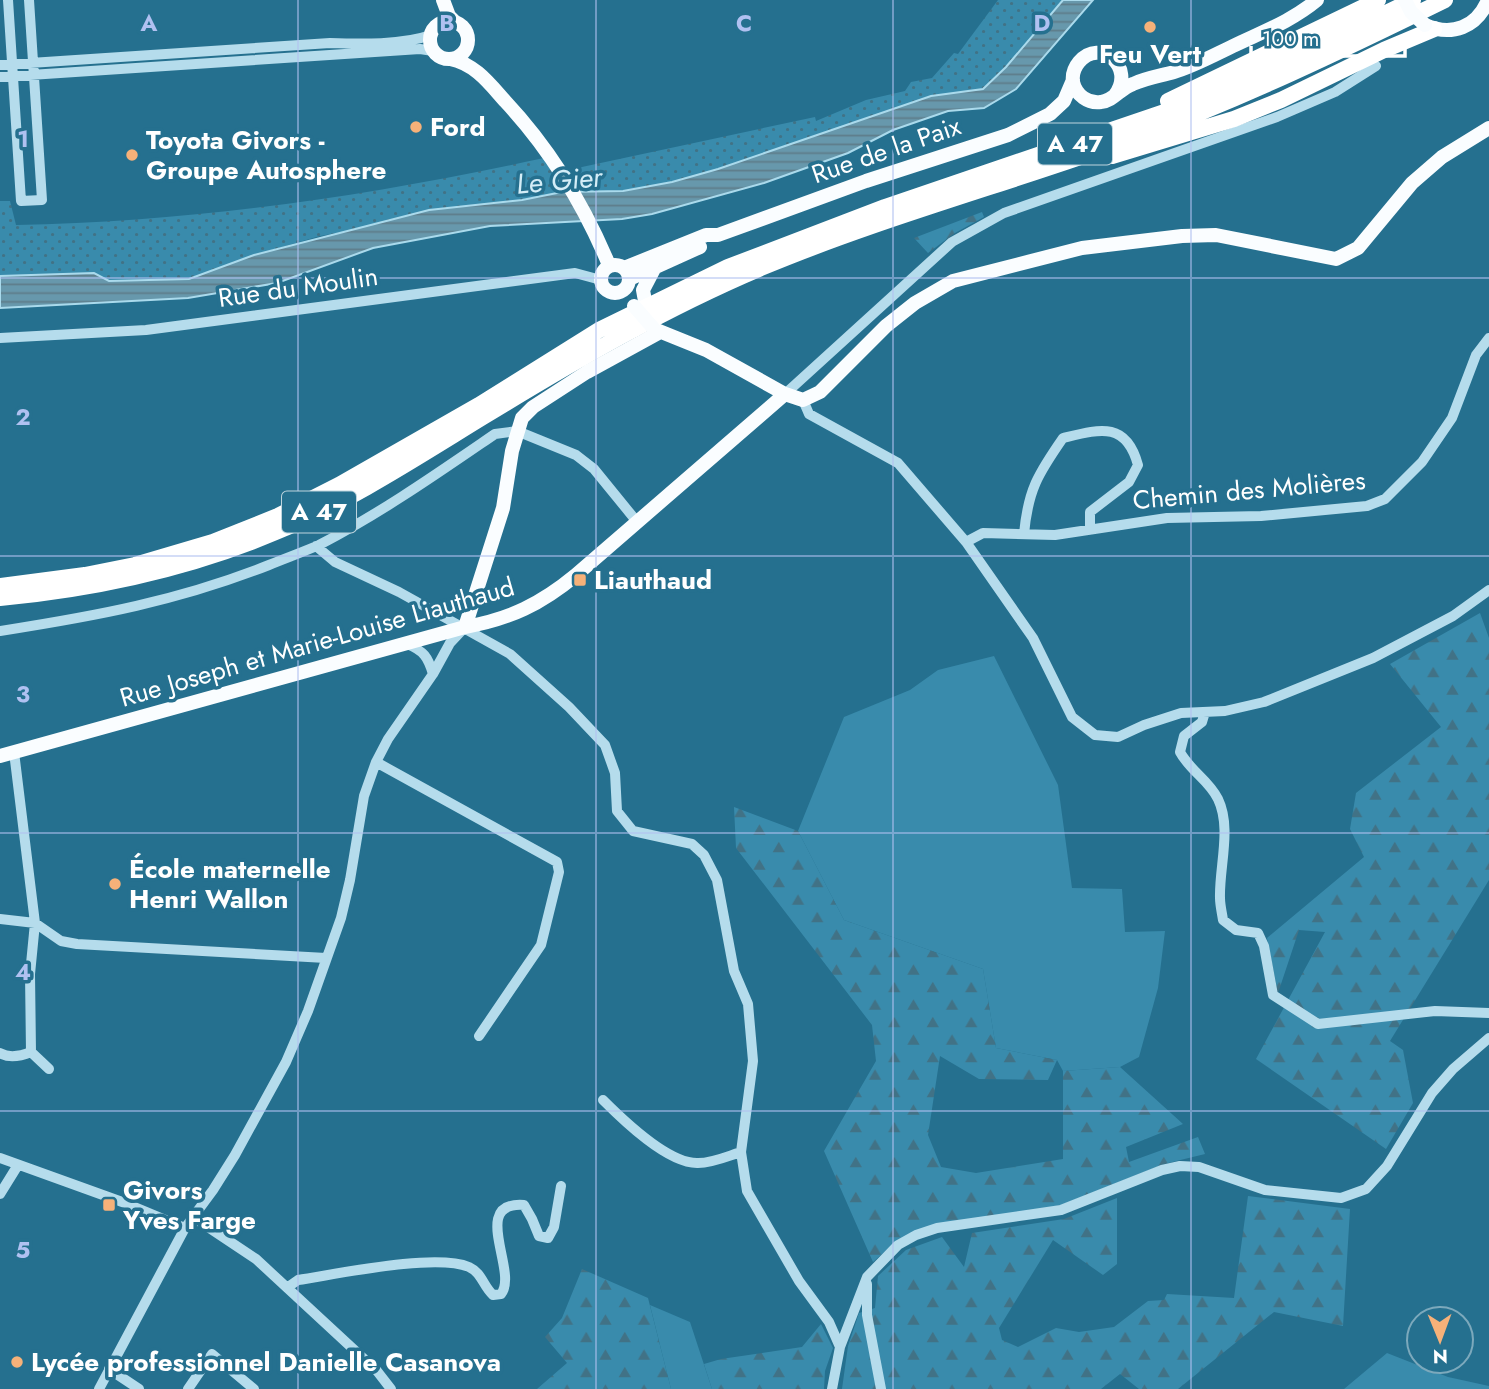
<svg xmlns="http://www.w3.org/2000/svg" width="1489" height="1389" font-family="Jost,sans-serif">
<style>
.green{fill:#398bac}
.forest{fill:url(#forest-firs)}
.park{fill:url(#park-dots)}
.water{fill:url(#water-rules);stroke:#aadaec;stroke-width:2}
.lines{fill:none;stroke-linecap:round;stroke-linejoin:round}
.minor{stroke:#b5dcec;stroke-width:10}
.major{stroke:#fafdff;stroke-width:14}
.highway{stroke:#fff;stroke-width:16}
.major-bridge{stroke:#fafdff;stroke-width:14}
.grid{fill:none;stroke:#b0c1f1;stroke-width:2;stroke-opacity:0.55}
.poi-dot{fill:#f6b179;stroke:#25708f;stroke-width:2.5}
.labels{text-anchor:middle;stroke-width:7;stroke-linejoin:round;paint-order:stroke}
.shield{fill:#25708f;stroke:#bed4dd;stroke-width:2}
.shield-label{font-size:24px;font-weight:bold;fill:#fff}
.poi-label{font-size:26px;font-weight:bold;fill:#fff;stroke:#25708f;text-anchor:start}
.street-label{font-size:26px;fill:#fff;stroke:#25708f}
.water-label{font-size:28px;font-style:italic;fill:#d4edf7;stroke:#25708f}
.grid-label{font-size:23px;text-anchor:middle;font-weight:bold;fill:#b0c1f1;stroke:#25708f;stroke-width:7;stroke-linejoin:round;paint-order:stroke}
</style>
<defs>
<pattern id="forest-firs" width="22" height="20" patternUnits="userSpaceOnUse" patternTransform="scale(1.75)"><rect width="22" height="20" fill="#398bac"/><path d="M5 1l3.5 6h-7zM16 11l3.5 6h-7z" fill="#417286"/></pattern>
<pattern id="park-dots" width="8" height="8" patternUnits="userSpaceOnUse" patternTransform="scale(1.75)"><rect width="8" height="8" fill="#398bac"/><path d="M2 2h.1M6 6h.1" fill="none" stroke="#417286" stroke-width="1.8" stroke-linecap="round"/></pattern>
<pattern id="water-rules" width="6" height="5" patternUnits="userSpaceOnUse" patternTransform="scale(1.75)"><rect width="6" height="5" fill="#6798ac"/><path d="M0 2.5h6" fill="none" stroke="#5e7d8a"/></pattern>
</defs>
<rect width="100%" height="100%" fill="#25708f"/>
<path class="green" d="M994,656L1058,785L1072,888L1122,889L1125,932L1165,931L1158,988L1139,1057L1120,1067L1063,1071L1057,1060L996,1048L983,969L844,920L798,831L844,717L910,690L938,670Z
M650,1305L690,1322L712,1389H671Z
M1387,1353L1448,1377L1489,1386V1389H1344Z"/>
<path class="forest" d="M982,212L984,217L955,233L928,253L914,238Z
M1480,613L1489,638V880L1390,1041L1403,1050L1413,1103L1386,1149L1256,1059L1325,932L1299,930L1278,993L1267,938L1364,857L1350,829L1356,793L1441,727L1390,664Z
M734,807L798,831L844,920L983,969L996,1048L1057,1060L1048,1080L979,1079L940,1056L928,1135L941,1167L976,1173L1063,1159V1071L1120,1067L1183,1124L1126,1147L1129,1162L1198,1137L1205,1154L1164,1164L1061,1205L899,1239L873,1262L824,1151L876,1061L872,1025L736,848Z
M1248,1196L1350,1209L1343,1326L1274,1312L1178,1389H1139L1120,1374L1101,1389H842L848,1346L859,1313L875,1308L878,1276L906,1250L942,1237L964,1267L972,1233L1064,1219L1117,1198V1264L1103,1275L1053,1240L999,1328L1002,1340L1018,1347L1056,1328L1079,1332L1114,1327L1148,1301L1164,1300L1167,1294L1234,1298Z
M582,1269L648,1298L671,1389H537L567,1363L545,1337L562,1318Z
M821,1324L833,1348L825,1371L824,1389H712L704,1364L721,1359L802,1347Z"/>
<path class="park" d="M998,0H1063L1006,67L983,89L931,96L718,169L672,182L623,191L582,192L572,172L582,167L815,117L816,121L866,100L905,91L911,82L932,78L954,53L958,54Z
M544,158L562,192L320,236L254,255L189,279L109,281L94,273L0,276V201H10L16,225C194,222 369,196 544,158Z"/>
<path class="water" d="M1063,0H1093L1016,89L984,108L948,111L893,130L848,153L764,183L652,214L622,219L490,226L373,248L277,283L188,298L0,308V276L94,273L109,281L189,279L254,255L429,210L522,200L562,192L623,191L672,182L718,169L931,96L983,89L1006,67Z"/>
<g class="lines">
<path class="minor" d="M8,0L21,201L42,200L29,0
M0,65L330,43C360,44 403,45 431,35
M0,77L420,49L433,51
M0,338L146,330L575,273L601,280
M785,394L952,242L1004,213L1277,117L1335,92L1376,66
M803,400L809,414L898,463L966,542L1033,638L1072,717L1095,735L1118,737L1144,725L1181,713L1225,711L1264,702L1373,658L1453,616L1489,590
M1024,534C1028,490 1038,474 1063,438C1100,429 1126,421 1138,465L1129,482L1090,512V530
M966,542L983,533L1055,535L1167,518L1261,516L1367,506L1385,499L1422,462L1452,418L1476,355L1489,338
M316,546L335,562L399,592L510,654L569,707L605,745L615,773L617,811L633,831L692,844L704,855L717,880L734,971L748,1004L753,1061L741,1152L747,1191L799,1281L829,1322L840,1347
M0,631C96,616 178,601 269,565C286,558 303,552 319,545C381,513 438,473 495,434L517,431L576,455L594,469L638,523
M407,644C424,651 428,657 433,674
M1205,712L1202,722L1184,736L1180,752C1191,772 1208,779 1218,799C1232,828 1219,867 1220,898C1220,905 1222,913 1223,920L1236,930L1258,933L1264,946L1273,995L1318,1024L1435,1011L1489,1013
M14,752L35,923L61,941L77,944L326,958
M376,762L557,862L559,872L541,945L479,1036
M0,919L35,923L30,974L31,1052L49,1069
M0,1053C10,1059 21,1056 31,1052
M603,1100C623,1120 668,1164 698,1163C713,1163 728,1156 741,1152
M0,1158L125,1203L185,1228
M0,1194L18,1165
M193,1217L256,1259L377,1371L391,1389
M867,1284V1315L881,1389
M288,1287L298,1280C338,1274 435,1253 469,1267C482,1273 483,1286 493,1295L501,1294C519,1272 469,1201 524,1205L532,1219L539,1236L548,1238L554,1227L561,1186
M109,1369L139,1389
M99,1389L185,1228L213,1190L235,1155L286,1062L308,1011L341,918L350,880L364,796L376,762L388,739L433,674L450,643L465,627
M188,1389L212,1354L254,1389
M832,1389L840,1347L867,1277L898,1245L916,1235L937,1228L1061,1210L1162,1170L1180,1166L1199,1167L1265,1190L1341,1198L1366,1189L1387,1166L1432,1093L1453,1069L1489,1038"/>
<path class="major" d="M443,0L449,16L456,23
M430 40a19 19 0 1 1 38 0a19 19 0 1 1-38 0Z
M1425,25C1452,37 1477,27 1488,0
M450,59C475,64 489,83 505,101C550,149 584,205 609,265
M1115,95C1136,67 1100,37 1079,62C1074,68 1072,75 1073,82C1076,95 1088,104 1101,102C1113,101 1121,88 1133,84C1146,78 1160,76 1174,72C1194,66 1214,55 1233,46C1262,32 1292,21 1317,0
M601 279a14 14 0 1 1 28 0a14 14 0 1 1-28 0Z
M624,268L706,235H718L866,181L1008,135L1050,114L1064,101L1073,80
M629,279L700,247
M645,301L643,290L655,267
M654,329L706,350L785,394L803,400L820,392L886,326L915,303L953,281L1082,248L1182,236L1216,235L1336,259L1358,248L1412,183L1442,157L1489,128
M465,627L503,508L512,451L522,418L533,407L587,372L660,332
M0,756L465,627C510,619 541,604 576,575L785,394"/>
<path class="highway" d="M1168,101L1378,0
M1112,156L1234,119L1281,100L1384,50L1434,29
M0,586L85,575L135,565L213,542L278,516L339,485L479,405L599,330L728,267L885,207L1179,107L1262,73L1413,0
M0,598C95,589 188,569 276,532C349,502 416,458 483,417C573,362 664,309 761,268C883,217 1011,183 1135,138C1241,99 1343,50 1445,0"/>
<path class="major-bridge" d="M1405,0L1411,12L1425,25
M634,306L654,329"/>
</g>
<path class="grid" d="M298,0V1389M596,0V1389M893,0V1389M1191,0V1389M0,278H1489M0,556H1489M0,833H1489M0,1111H1489"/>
<g class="poi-dot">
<circle cx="1150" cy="27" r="7"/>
<circle cx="416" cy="127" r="7"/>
<circle cx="132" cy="155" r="7"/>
<rect x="573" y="573" width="14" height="14" rx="3.5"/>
<circle cx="115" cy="884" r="7"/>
<rect x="102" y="1198" width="14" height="14" rx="3.5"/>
<circle cx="17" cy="1362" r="7"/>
</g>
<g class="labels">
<g class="shield">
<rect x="1038" y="123.5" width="74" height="41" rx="5"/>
<rect x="282" y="491.5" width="74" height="41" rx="5"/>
</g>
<g class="shield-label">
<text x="1075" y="152">A 47</text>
<text x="319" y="520">A 47</text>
</g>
<g class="poi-label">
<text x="1150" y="63" text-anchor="middle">Feu Vert</text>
<text x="430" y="136">Ford</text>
<text x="146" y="149">Toyota Givors -<tspan x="146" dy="30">Groupe Autosphere</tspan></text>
<text x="594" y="589">Liauthaud</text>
<text x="129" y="878">École maternelle<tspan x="129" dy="30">Henri Wallon</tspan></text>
<text x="123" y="1199">Givors<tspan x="123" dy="30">Yves Farge</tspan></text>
<text x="31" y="1371">Lycée professionnel Danielle Casanova</text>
</g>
<g class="street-label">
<text transform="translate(886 150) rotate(-19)" y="9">Rue de la Paix</text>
<text transform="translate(298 287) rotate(-8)" y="9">Rue du Moulin</text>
<text transform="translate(1249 490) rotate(-5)" y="9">Chemin des Molières</text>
<text transform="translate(317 642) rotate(-16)" y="9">Rue Joseph et Marie-Louise Liauthaud</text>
</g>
<g class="water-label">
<text transform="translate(559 180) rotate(-5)" y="10">Le Gier</text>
</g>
</g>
<g class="grid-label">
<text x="149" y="31">A</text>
<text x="447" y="31">B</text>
<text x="744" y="31">C</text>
<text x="1042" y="31">D</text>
<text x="23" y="147">1</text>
<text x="23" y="425">2</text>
<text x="23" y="702">3</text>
<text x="23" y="980">4</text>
<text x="23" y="1258">5</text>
</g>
<g transform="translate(1440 1340) rotate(179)"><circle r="33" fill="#25708f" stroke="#7ca9bc" stroke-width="2"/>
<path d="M0-5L12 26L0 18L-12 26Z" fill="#f6b179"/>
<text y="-10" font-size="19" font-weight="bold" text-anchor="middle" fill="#ffffff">N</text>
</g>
<path d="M1251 46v10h154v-10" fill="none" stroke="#ffffff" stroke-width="3.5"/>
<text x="1262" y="46" font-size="21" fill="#ffffff" stroke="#25708f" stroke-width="5" paint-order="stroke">100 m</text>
</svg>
